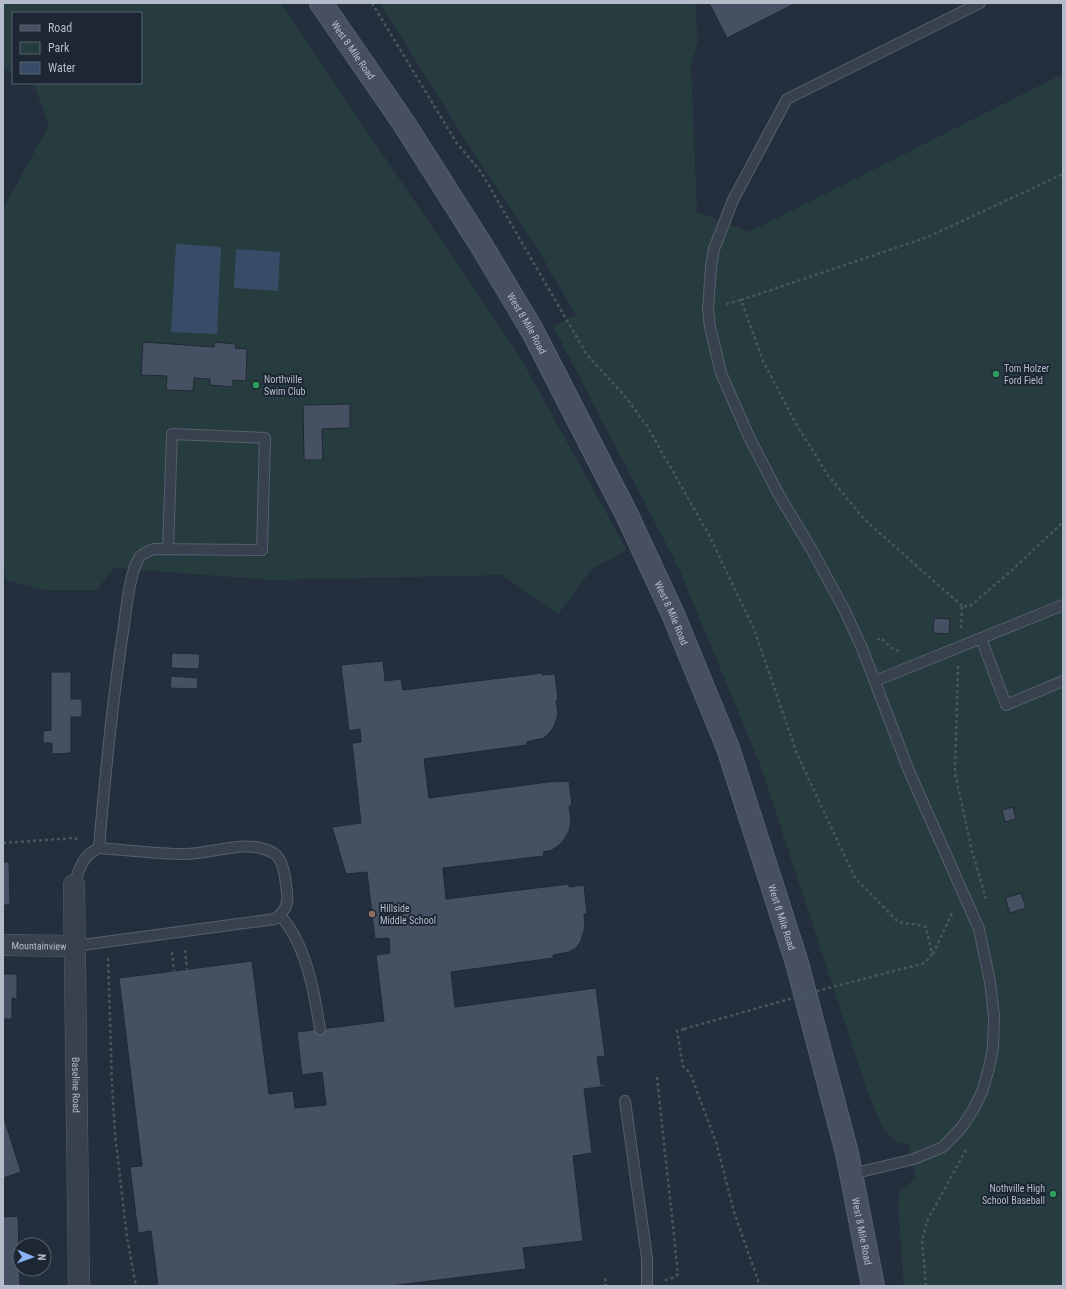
<svg xmlns="http://www.w3.org/2000/svg" width="1066" height="1289" font-family="'Roboto Condensed',sans-serif">
<style>
.green{fill:#263c3f}
.water{fill:#394c67}
.building{fill:#455162;stroke:#1f2835}
.lines{fill:none;stroke-linecap:round;stroke-linejoin:round}
.lane-casing{stroke:#565f6c;stroke-width:12}
.street-casing{stroke:#565f6c;stroke-width:22}
.secondary-casing{stroke:#565f6c;stroke-width:24}
.path{stroke:#44595c;stroke-width:2.5;stroke-dasharray:3 3;stroke-linecap:butt}
.lane{stroke:#38414e;stroke-width:10}
.street{stroke:#38414e;stroke-width:21}
.secondary{stroke:#465061;stroke-width:22}
.path-bridge{stroke:#44595c;stroke-width:2.5;stroke-dasharray:3 3;stroke-linecap:butt}
.leisure-dot{fill:#2e9e5b;stroke:#1d2633;stroke-width:1.5}
.education-dot{fill:#8d6e63;stroke:#1d2633;stroke-width:1.5}
.labels{text-anchor:middle;stroke-width:4;stroke-linejoin:round;paint-order:stroke}
.street-label{font-size:10px;fill:#b4bcc9;stroke:#1d2633}
.poi-label{font-size:10px;fill:#b4bcc9;stroke:#1d2633;text-anchor:start}
</style>
<rect width="100%" height="100%" fill="#242f3e"/>
<path class="green" d="M3,3H280L517,352L627,550L592,569L558,614L502,575L271,580L113,568L97,590H44L6,580L3,556V209L49,125L34,85L30,83H141V13H13V73L3,67Z
M380,3H695L698,41L691,65L697,212L749,232L1063,74V1286H904L898,1206L900,1191L916,1178L908,1144L894,1141L883,1129L869,1095L759,762L679,569L553,326L576,315L537,248L468,144Z"/>
<path class="water" d="M176,244L221,247L217,334L171,332Z
M236,249L280,252L278,291L234,288Z"/>
<path class="building" d="M709,3H796L727,38Z
M143,342L214,347V342L236,344L235,348L247,349L246,381L233,380V387L210,385V379L194,378L193,391L166,390L167,376L141,375Z
M350,404V428L322,429L323,460H304L303,405Z
M934,618L950,619L949,634L933,633Z
M172,653L200,654L199,669L171,668Z
M383,661L385,681L401,679L403,690L542,673V675L555,674L558,700H556L558,714L555,724L551,731L544,738L527,742V745L424,759L429,798L555,781V782L569,781L572,806H569L571,821L569,831L563,841L558,846L552,850L543,852L544,856L443,868L446,899L569,884V887L584,885L587,914H584L585,927L581,941L576,948L569,952L553,955V958L451,972L455,1007L596,988L605,1056L597,1057L601,1085L606,1084V1086L584,1089L592,1153L573,1156L583,1241L523,1248L526,1269L390,1286H158L151,1231L138,1233L130,1167L142,1166L119,978L252,961L269,1094L293,1091L295,1108L326,1105L322,1072L302,1075L297,1032L384,1021L376,955L390,953L389,938L375,939L367,872L346,874L332,827L361,823L352,743L361,742L360,729L349,731L341,665Z
M51,672H71V699H82V717H71V753L52,754V743H43V731L51,730Z
M171,676L198,678L197,689L170,688Z
M1013,807L1016,819L1005,822L1002,810Z
M3,862H9L10,905H3Z
M1021,893L1026,908L1010,913L1005,898Z
M3,974H17V999L12,998V1019H3Z
M3,1115L21,1172L3,1178Z
M18,1216L20,1286H3V1217Z"/>
<g class="lines">
<g class="lane-casing">
<path id="lane" d="M981,638L1006,705L1063,681
M875,681L1063,605
M74,885C79,869 83,855 99,848C105,776 112,704 123,632C126,613 129,574 139,558C142,553 149,551 154,549L262,550L265,438L172,434L168,549
M280,915C286,923 292,930 296,939C310,967 315,998 320,1029
M75,946L275,919C288,909 289,901 286,885C285,875 283,860 275,854C249,837 213,854 185,854C156,854 127,850 99,848
M625,1101L647,1258V1286
M852,1174L914,1159L943,1147L962,1127L973,1110L982,1092L989,1068L993,1048L994,1016L990,982L979,929L909,771L862,648L845,611L812,550L779,495L749,437L721,373L710,327L708,309L711,267L714,249L733,200L787,99L980,3"/>
</g>
<g class="street-casing">
<g id="street">
<path id="s1" d="M74,885L79,1286"/>
<path id="s2" d="M3,945L75,946"/>
</g>
</g>
<g class="secondary-casing">
<g id="secondary">
<path id="s3" d="M321,3L403,122L483,248L532,330L627,515L673,614L728,748L797,963L847,1153L873,1286"/>
</g>
</g>
<path class="path" d="M372,3L456,142L481,172L587,355L624,395L647,426L709,535L754,629L797,754L855,878L897,921C907,925 917,923 926,927L932,954L925,963
M726,304L741,300
M962,606L865,520L827,474L795,422L763,361L741,300L928,237L1063,174
M961,628L962,606H970L1011,571L1063,522
M877,640L881,638C887,644 893,651 902,651
M958,666L955,773L972,851L986,899
M3,843L73,838L80,840
M185,950L187,969
M172,952L174,971
M933,954L953,911
M108,958L112,1084L115,1134L127,1237L136,1286
M684,1029L677,1031L683,1066L690,1073L716,1142L734,1212L760,1286
M657,1077L678,1274L675,1277L663,1281
M605,1278L606,1286
M926,1286L922,1241L927,1221L967,1148"/>
<use href="#lane" class="lane"/>
<use href="#street" class="street"/>
<use href="#secondary" class="secondary"/>
<path class="path-bridge" d="M684,1029L821,990L925,963"/>
</g>
<g class="leisure-dot">
<circle cx="996" cy="374" r="4"/>
<circle cx="256" cy="385" r="4"/>
<circle cx="1053" cy="1194" r="4"/>
</g>
<circle class="education-dot" cx="372" cy="914" r="4"/>
<g class="labels">
<g class="street-label">
<text dy="4" stroke="none"><textPath href="#s3" startOffset="57">West 8 Mile Road</textPath></text>
<text dy="4" stroke="none"><textPath href="#s3" startOffset="381">West 8 Mile Road</textPath></text>
<text dy="4" stroke="none"><textPath href="#s3" startOffset="705">West 8 Mile Road</textPath></text>
<text dy="4" stroke="none"><textPath href="#s3" startOffset="1029">West 8 Mile Road</textPath></text>
<text dy="4" stroke="none"><textPath href="#s2" startOffset="36">Mountainview</textPath></text>
<text dy="4" stroke="none"><textPath href="#s1" startOffset="200">Baseline Road</textPath></text>
<text dy="4" stroke="none"><textPath href="#s3" startOffset="1353">West 8 Mile Road</textPath></text>
</g>
<g class="poi-label">
<text x="1004" y="372">Tom Holzer<tspan x="1004" dy="12">Ford Field</tspan></text>
<text x="264" y="383">Northville<tspan x="264" dy="12">Swim Club</tspan></text>
<text x="380" y="912">Hillside<tspan x="380" dy="12">Middle School</tspan></text>
<text x="1045" y="1192" text-anchor="end">Nothville High<tspan x="1045" dy="12">School Baseball</tspan></text>
</g>
</g>
<rect width="1066" height="1289" fill="none" stroke="#b4bcc9" stroke-width="8"/>
<rect x="12" y="12" width="130" height="72" fill="#1d2633" stroke="#59626f"/>
<rect x="20" y="25" width="20" height="6" fill="#465061" stroke="#59626f"/>
<text x="48" y="32" font-size="12" fill="#b4bcc9">Road</text>
<rect x="20" y="42" width="20" height="12" fill="#263c3f" stroke="#59626f"/>
<text x="48" y="52" font-size="12" fill="#b4bcc9">Park</text>
<rect x="20" y="62" width="20" height="12" fill="#394c67" stroke="#59626f"/>
<text x="48" y="72" font-size="12" fill="#b4bcc9">Water</text>
<g transform="translate(32 1257) rotate(92)"><circle r="19" fill="#1d2633" stroke="#59626f"/>
<path d="M0-3L7 15L0 10L-7 15Z" fill="#8ab4f8"/>
<text y="-6" font-size="11" font-weight="bold" text-anchor="middle" fill="#b4bcc9">N</text>
</g>
</svg>
